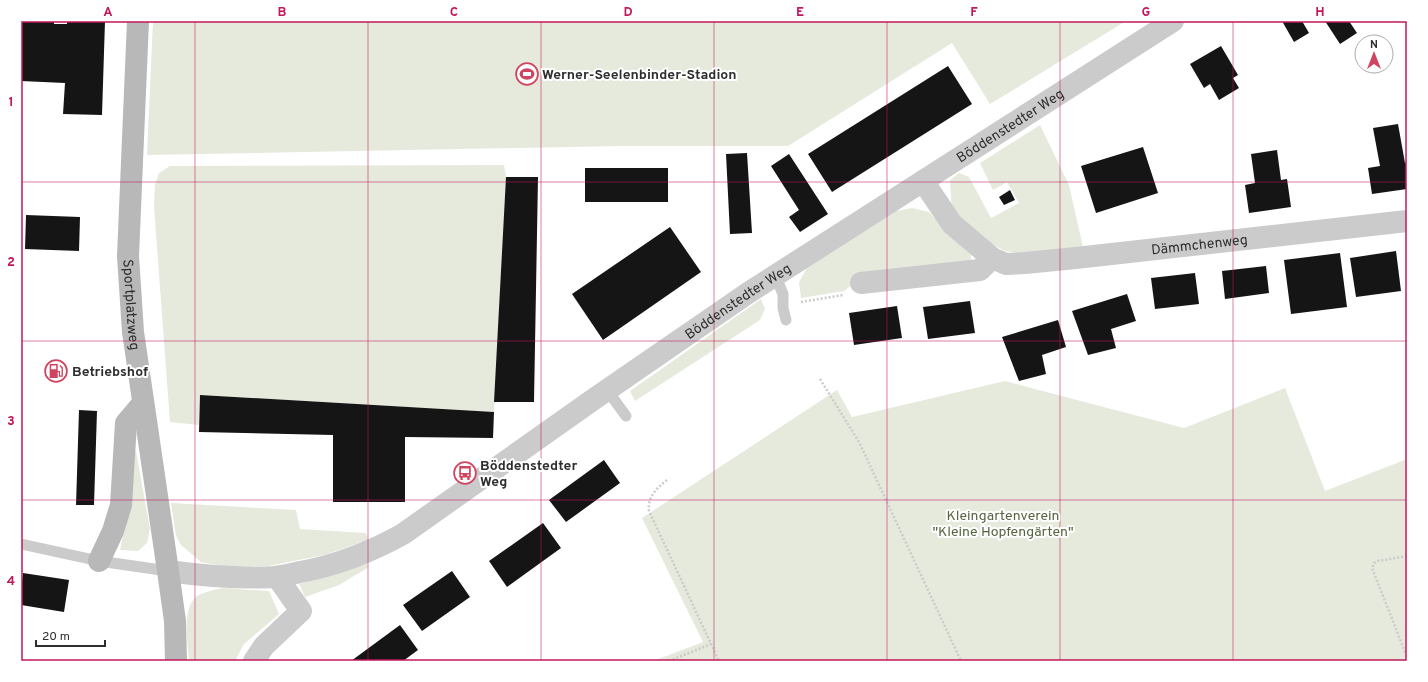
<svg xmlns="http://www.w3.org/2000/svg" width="1428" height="682" font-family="Overpass,sans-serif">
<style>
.green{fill:#e5eadd}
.building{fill:#151515}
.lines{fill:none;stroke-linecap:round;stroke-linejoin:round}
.path{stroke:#cbcbcb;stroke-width:2.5;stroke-dasharray:2 2;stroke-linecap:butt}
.lane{stroke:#cbcbcb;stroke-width:11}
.street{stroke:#cbcbcb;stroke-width:22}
.secondary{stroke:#b8b8b8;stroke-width:22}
.grid{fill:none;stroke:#c2185b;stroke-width:1;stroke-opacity:0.55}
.labels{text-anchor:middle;stroke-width:4;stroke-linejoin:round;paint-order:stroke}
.poi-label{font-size:14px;font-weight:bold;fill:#2e2e2e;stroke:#fff;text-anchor:start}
.street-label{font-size:14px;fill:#2e2e2e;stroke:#fff}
.park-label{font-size:14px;fill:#566440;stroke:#fff}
.neatline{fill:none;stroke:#c2185b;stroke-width:1.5}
.grid-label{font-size:13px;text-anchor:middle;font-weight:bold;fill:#c2185b}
</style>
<rect width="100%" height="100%" fill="#fff"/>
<path class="green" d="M153,21H1126L990,104L952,43L788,146H622L147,155Z
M1040,125L1069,185L1083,247L1026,254L1005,251L972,234L952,212L950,180L959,173L969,177L991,218L1019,203L1007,182L993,190L980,163Z
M504,165L506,177L494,412L200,395L199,425L170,422L154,207L155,185L159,173L170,166Z
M912,208L929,212L951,237L971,254V261L858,280L844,291L801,298L799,282L807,268L896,211Z
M761,299L765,309L760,320L635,401L630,391Z
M1005,381L1184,428L1285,388L1325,491L1407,459V661H653L703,642L642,518L837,390L852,417Z
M136,451L150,529L147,543L138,551L120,550L129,508L131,452Z
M171,503L296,510L300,529L366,533L368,540L324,555L268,566H222L201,562L181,545L176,536Z
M366,563L369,567L339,585L305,597L299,584Z
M223,588L269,591L279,614L244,644L235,661H189C188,644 182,613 194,599C200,592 214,590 223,588Z"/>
<path class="building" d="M21,21L54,22V24H67V21H105L102,115L63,114L65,83L21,81Z
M1282,21H1302L1309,33L1294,42Z
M1325,21H1349L1357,33L1340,44Z
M1221,46L1238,75L1233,78L1239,88L1219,100L1210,84L1204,88L1190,64Z
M948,66L972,104L832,192L808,154Z
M1398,124L1405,163L1407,162V189L1372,194L1368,168L1380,166L1373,128Z
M1143,147L1158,193L1096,213L1081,166Z
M1277,150L1281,180L1287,179L1291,207L1249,213L1245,185L1255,183L1251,154Z
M747,153L752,233L730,234L726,154Z
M789,154L828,214L800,232L789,217L799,210L771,166Z
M585,168H668V202H585Z
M506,177H538L534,402H494Z
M1010,190L1015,200L1004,205L999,197Z
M26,215L80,217L79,251L25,249Z
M670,227L701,272L603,340L572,294Z
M1396,251L1401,291L1356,297L1350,258Z
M1340,253L1347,307L1291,314L1284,260Z
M1266,266L1269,293L1225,299L1222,271Z
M1195,273L1199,304L1155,309L1151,278Z
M1127,294L1136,321L1111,329L1116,348L1088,355L1072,311Z
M970,301L975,333L928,339L923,307Z
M897,306L902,338L854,345L849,313Z
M1058,320L1066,347L1042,355L1046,374L1019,381L1002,337Z
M200,395L494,412L493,438L405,437V502H333V435L199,432Z
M79,410L97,411L94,505H76Z
M604,460L620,483L566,522L549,500Z
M543,523L561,548L507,587L489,561Z
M452,571L470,597L422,631L403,605Z
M23,573L69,580L64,612L21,605V590Z
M400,625L418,650L403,661H351Z"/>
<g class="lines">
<path class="path" d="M801,302L843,295
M820,379L859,442L961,661
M667,480C657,488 647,497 649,511L719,661
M1407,556L1378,561L1374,563L1372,568L1407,657
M669,661L711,644"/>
<path class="lane" d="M775,275L783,294V308L786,320
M607,390L626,416
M21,544L99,561L168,571"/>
<g class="street">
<path id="s1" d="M923,181L952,224L992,258L1006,264L1025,263L1076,258L1407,221"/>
<path d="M861,283L980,270L992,258"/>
<path id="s2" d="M168,571C204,576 239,579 275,577C283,576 292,574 300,572C338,565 369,553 403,534L594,399L748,293L1173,21"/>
<path d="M254,661L264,646L301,611L277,577"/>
</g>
<g class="secondary">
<path id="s3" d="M138,21L128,256L133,332L168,571L175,621L176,661"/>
<path d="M99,561L113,531L121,505L126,423L143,403"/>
</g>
</g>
<path class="grid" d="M195,21V661M368,21V661M541,21V661M714,21V661M887,21V661M1060,21V661M1233,21V661M21,182H1407M21,341H1407M21,500H1407"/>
<defs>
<g id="stadium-ring" transform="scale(1.15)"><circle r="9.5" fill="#fff" stroke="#d1445f" stroke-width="1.5"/><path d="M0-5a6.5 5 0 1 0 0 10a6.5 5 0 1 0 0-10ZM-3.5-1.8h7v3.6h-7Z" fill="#d1445f"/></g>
<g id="fuel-ring" transform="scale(1.15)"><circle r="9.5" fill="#fff" stroke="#d1445f" stroke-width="1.5"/><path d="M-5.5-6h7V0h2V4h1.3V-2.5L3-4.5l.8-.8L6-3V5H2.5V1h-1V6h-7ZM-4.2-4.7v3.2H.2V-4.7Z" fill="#d1445f"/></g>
<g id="bus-ring" transform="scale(1.15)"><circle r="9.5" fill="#fff" stroke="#d1445f" stroke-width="1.5"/><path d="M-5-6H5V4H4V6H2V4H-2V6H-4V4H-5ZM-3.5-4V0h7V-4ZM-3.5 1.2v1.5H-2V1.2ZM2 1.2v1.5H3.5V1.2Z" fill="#d1445f"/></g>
</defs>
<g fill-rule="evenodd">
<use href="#stadium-ring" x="527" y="74"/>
<use href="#fuel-ring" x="56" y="371"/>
<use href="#bus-ring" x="465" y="473"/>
</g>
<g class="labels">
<g class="poi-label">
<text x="542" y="79">Werner-Seelenbinder-Stadion</text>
<text x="72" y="376">Betriebshof</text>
<text x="480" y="470">Böddenstedter<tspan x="480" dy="16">Weg</tspan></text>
</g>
<g class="street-label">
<text dy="5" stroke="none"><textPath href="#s2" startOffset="975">Böddenstedter Weg</textPath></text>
<text dy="5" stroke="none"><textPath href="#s1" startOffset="314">Dämmchenweg</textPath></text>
<text dy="5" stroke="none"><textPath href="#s2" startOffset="651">Böddenstedter Weg</textPath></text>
<text dy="5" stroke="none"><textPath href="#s3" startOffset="284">Sportplatzweg</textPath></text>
</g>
<g class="park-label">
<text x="1003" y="520">Kleingartenverein<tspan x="1003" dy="16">"Kleine Hopfengärten"</tspan></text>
</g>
</g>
<rect width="1428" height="682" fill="none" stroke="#ffffff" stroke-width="44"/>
<g transform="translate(1374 54)"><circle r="19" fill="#ffffff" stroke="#ababab"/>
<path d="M0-3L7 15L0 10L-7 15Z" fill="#d1445f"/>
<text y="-6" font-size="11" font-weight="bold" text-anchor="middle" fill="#2e2e2e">N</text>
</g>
<path d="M36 640v6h69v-6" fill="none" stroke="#2e2e2e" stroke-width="2"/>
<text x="42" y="640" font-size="12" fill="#2e2e2e" stroke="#ffffff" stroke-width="3" paint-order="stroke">20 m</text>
<rect x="22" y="22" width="1384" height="638" class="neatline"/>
<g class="grid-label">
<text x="108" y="16">A</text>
<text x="282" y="16">B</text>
<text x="454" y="16">C</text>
<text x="628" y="16">D</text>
<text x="800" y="16">E</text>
<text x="974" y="16">F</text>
<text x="1146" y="16">G</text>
<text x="1320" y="16">H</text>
<text x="11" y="106">1</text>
<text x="11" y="266">2</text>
<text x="11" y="425">3</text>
<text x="11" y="585">4</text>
</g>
</svg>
